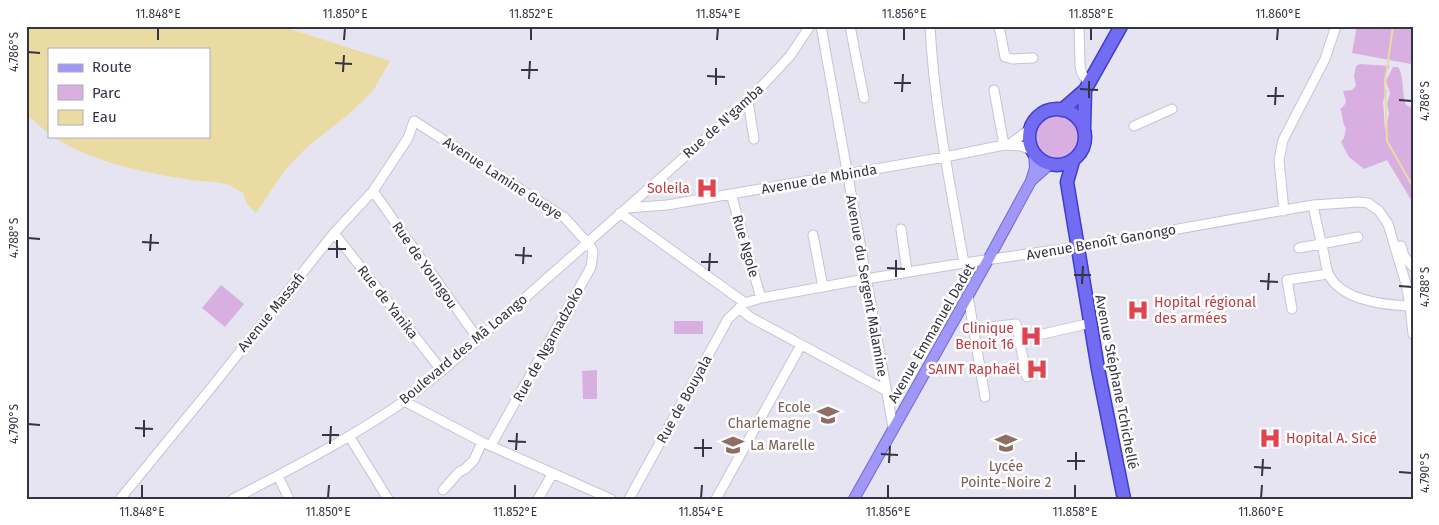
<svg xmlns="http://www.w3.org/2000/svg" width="1439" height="525" font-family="'Fira Sans',sans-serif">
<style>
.green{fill:#d9afe2}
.water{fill:#eadba3}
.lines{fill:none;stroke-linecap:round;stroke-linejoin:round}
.stream{stroke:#eadba3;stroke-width:2}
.minor-casing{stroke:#c5c4d9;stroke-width:11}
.major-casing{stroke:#7168da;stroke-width:12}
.highway-casing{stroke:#3f3dd1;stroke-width:15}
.minor{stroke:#fff;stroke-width:9}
.major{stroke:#a097f6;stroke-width:10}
.highway{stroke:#726cf3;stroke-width:12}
.ticks{fill:none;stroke:#343442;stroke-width:2}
.labels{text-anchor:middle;stroke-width:5;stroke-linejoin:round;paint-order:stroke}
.street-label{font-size:14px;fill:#343442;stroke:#fff}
.health-label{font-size:14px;fill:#be3a42;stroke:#fff;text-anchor:end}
.education-label{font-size:14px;fill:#785e54;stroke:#fff;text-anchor:end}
.neatline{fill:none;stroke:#343442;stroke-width:2}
.ticks-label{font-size:12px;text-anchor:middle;fill:#343442}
</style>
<rect width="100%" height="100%" fill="#e5e4f0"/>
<path class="green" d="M1357,26H1413L1411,64L1352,53Z
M1360,64L1390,66C1384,76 1382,81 1387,91L1383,101L1385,130L1389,114L1387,104L1390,93L1386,81L1393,67H1398C1404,75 1402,95 1406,105L1413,108V203L1387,160L1364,169L1349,157L1341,142L1344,138L1346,128C1341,122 1344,115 1340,109L1344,106L1346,101L1343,91L1352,90L1356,86L1354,76L1356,66Z
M1033 136a25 25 0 1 1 50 0a25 25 0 1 1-50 0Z
M221,285L244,304L225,327L202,308Z
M674,321H703V334H674Z
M597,370V399H583L582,371Z"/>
<path class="water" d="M26,26H291L290,29L390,61L373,91L349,114L307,147L285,170L256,213L247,204L243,193C237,190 232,185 226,184C212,181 197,181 184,179C135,170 94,163 52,136H209V49H49V134L26,114Z"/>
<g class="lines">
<path class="stream" d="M1393,26L1385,83L1387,141L1413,187"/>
<g class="minor-casing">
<path id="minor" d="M821,26L893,427
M850,26L864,98
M930,26C934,106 950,184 964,263
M999,26L1005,57L1013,59L1033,58
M1079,26L1080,66L1082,74L1089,83
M994,90L1004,145
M748,101L754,139
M1134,126L1172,109
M1010,144L1030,129
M373,191L478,339
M731,194L761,298
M1313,205C1316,221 1320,238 1324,254C1325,260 1326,267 1328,273C1340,301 1385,305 1410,306
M627,208L667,205L731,194L945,157L1004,145L1021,146L1032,150
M1284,211L1279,160L1283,140L1325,59L1336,26
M620,213L745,303
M901,229L907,271
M334,233L442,371
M813,235L823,287
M1401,246L1404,256L1413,267
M1299,248L1358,237
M968,296L985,397
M739,308L750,317L885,390
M1292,309L1287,280L1328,274
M974,329L1016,324L1027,377
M1043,334L1091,323
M404,401L482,442L611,499
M349,436L388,499
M278,476L289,499
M443,490L459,472L465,469L474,460L482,442
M120,499L211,388L334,233L373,191L408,138L414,121L565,218L591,247L593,252L591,267L491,445
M233,499C291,469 349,439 403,402C416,392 429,381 442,371L748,101L790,56L810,26
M538,499L553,473
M629,499L728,319L745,303L761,298L866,279L964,263L1077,247L1313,205L1359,202L1368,203L1379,211L1388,224L1406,284L1410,306L1413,334
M716,499L801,345"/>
</g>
<g class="major-casing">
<path id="major" d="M1032,180L1050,164
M854,499L988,260L1031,181L1035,168L1034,153"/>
</g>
<g class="highway-casing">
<path id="highway" d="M1029 137a28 28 0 1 1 56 0a28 28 0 1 1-56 0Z
M1062,110L1085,90L1121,26
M1084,127L1085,90
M1073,161L1067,182L1098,369L1124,499"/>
</g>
<use href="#minor" class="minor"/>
<use href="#major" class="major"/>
<use href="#highway" class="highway"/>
</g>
<path class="ticks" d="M158,40V28M344,40L345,28M531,40V28M717,40L718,28M904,40V28M1091,40V28M1277,40L1278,28M28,52L40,53M335,63L352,64M521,70H538M343,72L344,55M707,76L725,77M529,79L530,61M894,83H911M716,85V68M1080,89L1098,90M902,92L903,74M1267,96H1284M1089,98V81M1399,100L1412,101M1275,105L1276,87M28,238L40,239M142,242L159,243M328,249H346M150,251L151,234M515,255L532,256M337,258V240M701,262H718M523,264L524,247M887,268L905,269M709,271L710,253M1074,275H1091M896,277V260M1260,281L1278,282M1082,284L1083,266M1399,286L1412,287M1268,290L1269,273M28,424L40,425M135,428L153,429M322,435H339M144,437V420M508,441L526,442M330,444L331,426M694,448H712M516,450L517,433M881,454L898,455M703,457V439M1067,461H1085M889,463L890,446M1254,467L1271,468M1076,470V452M1399,472L1412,473M1262,476L1263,459M142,498V485M328,498L329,485M515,498V485M701,498L702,485M888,498V485M1075,498V485M1261,498L1262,485"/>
<defs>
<g id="hospital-bare" transform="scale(1.725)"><path d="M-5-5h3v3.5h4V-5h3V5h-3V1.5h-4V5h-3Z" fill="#e0444e" stroke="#fff" stroke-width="2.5" paint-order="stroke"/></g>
<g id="school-bare" transform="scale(1.725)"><path d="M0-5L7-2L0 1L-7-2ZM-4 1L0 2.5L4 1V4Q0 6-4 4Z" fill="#8d6e63" stroke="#fff" stroke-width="2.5" paint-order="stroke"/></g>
</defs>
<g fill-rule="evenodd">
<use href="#hospital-bare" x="707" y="188"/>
<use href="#hospital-bare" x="1138" y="310"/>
<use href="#hospital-bare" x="1031" y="336"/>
<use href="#hospital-bare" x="1037" y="369"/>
<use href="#school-bare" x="828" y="415"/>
<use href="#hospital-bare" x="1270" y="438"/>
<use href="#school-bare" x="1006" y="443"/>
<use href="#school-bare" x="733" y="445"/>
</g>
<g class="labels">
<g class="street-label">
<text transform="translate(723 121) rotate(-42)" y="5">Rue de N'gamba</text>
<text transform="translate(503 178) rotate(33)" y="5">Avenue Lamine Gueye</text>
<text transform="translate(819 179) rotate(-10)" y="5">Avenue de Mbinda</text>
<text transform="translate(1101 242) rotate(-10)" y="5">Avenue Benoît Ganongo</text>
<text transform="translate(746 246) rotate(74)" y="5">Rue Ngole</text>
<text transform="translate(425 265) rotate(55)" y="5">Rue de Youngou</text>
<text transform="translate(867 286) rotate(80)" y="5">Avenue du Sergent Malamine</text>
<text transform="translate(388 302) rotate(52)" y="5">Rue de Yanika</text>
<text transform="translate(271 312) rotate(-51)" y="5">Avenue Massafi</text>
<text transform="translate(931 333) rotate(-60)" y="5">Avenue Emmanuel Dadet</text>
<text transform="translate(548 344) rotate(-61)" y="5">Rue de Ngamadzoko</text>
<text transform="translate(463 349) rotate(-40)" y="5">Boulevard des Mâ Loango</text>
<text transform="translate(1117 382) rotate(79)" y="5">Avenue Stéphane Tchichellé</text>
<text transform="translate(684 399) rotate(-61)" y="5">Rue de Bouyala</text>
</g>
<g class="health-label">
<text x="690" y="193">Soleila</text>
<text x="1154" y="307" text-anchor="start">Hopital régional<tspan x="1154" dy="16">des armées</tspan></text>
<text x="1014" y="333">Clinique<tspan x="1014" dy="16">Benoit 16</tspan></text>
<text x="1020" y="374">SAINT Raphaël</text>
<text x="1286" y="443" text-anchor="start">Hopital A. Sicé</text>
</g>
<g class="education-label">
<text x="811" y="412">Ecole<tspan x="811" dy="16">Charlemagne</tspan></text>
<text x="750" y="450" text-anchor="start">La Marelle</text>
<text x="1006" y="471" text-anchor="middle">Lycée<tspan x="1006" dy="16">Pointe-Noire 2</tspan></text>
</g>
</g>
<rect width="1439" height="525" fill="none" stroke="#ffffff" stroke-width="55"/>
<rect x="48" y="48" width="162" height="90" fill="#ffffff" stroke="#aeaeb3"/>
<rect x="58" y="64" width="25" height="8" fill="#a097f6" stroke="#aeaeb3"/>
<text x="92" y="72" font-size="15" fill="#343442">Route</text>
<rect x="58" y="85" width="25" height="15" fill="#d9afe2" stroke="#aeaeb3"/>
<text x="92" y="98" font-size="15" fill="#343442">Parc</text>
<rect x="58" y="110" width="25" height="15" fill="#eadba3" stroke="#aeaeb3"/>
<text x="92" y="122" font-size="15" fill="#343442">Eau</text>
<rect x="28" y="28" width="1384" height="470" class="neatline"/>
<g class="ticks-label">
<text x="158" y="18">11.848°E</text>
<text x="345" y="18">11.850°E</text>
<text x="531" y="18">11.852°E</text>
<text x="718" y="18">11.854°E</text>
<text x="904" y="18">11.856°E</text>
<text x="1091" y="18">11.858°E</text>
<text x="1278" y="18">11.860°E</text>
<text transform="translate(14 52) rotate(-90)" y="4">4.786°S</text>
<text transform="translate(1425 101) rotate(-90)" y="4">4.786°S</text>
<text transform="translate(14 238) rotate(-90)" y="4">4.788°S</text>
<text transform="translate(1425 287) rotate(-90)" y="4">4.788°S</text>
<text transform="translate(14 424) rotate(-90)" y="4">4.790°S</text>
<text transform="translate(1425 473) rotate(-90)" y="4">4.790°S</text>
<text x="142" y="516">11.848°E</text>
<text x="328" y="516">11.850°E</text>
<text x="515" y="516">11.852°E</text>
<text x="701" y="516">11.854°E</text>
<text x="888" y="516">11.856°E</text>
<text x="1075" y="516">11.858°E</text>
<text x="1261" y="516">11.860°E</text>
</g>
</svg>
